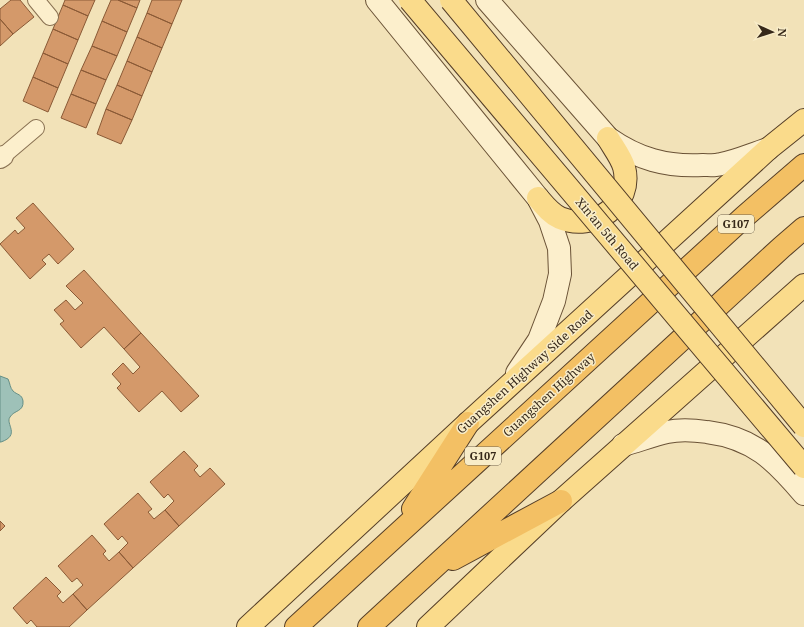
<svg xmlns="http://www.w3.org/2000/svg" width="804" height="627" font-family="'Noto Serif',serif">
<style>
.water{fill:#9ec1b8;stroke:#658f86}
.building{fill:#d4996a;stroke:#8a5a36}
.lines{fill:none;stroke-linecap:round;stroke-linejoin:round}
.minor-casing{stroke:#897152;stroke-width:18}
.tertiary-casing{stroke:#897152;stroke-width:22}
.secondary-casing{stroke:#6a5236;stroke-width:24}
.primary-casing{stroke:#553e27;stroke-width:24}
.trunk-casing{stroke:#553e27;stroke-width:24}
.minor{stroke:#fcefcc;stroke-width:16}
.tertiary{stroke:#fcefcc;stroke-width:20}
.secondary{stroke:#fcefcc;stroke-width:22}
.primary{stroke:#fadb8b;stroke-width:22}
.trunk{stroke:#f3c064;stroke-width:22}
.primary-bridge-casing{stroke:#553e27;stroke-width:24;stroke-linecap:butt}
.primary-bridge{stroke:#fadb8b;stroke-width:22}
.labels{text-anchor:middle;stroke-width:3;stroke-linejoin:round;paint-order:stroke}
.shield{fill:#f8ecc8;stroke:#70634e;stroke-width:1}
.shield-label{font-size:11px;font-weight:bold;fill:#362819}
.street-label{font-size:12px;fill:#362819;stroke:#f8ecc8}
</style>
<rect width="100%" height="100%" fill="#f2e2b8"/>
<path class="water" d="M0,376L8,379C10,383 10,388 13,391C17,395 22,394 23,401C24,412 14,410 10,417C5,424 21,435 1,442H0Z"/>
<path class="building" d="M11,0H20L34,17L13,34L0,19V9Z
M65,0H95L88,16L63,5Z
M111,0H118L137,8L127,32L102,21Z
M118,0H140L137,8Z
M152,0H182L172,24L147,13Z
M63,5L88,16L78,40L53,29Z
M147,13L172,24L162,48L137,37Z
M0,19L13,34L0,46Z
M102,21L127,32L117,56L92,46Z
M53,29L78,40L68,64L43,53Z
M137,37L162,48L152,72L127,61Z
M92,46L117,56L106,80L81,70Z
M43,53L68,64L58,88L33,77Z
M127,61L152,72L142,96L117,85Z
M81,70L106,80L96,104L71,94Z
M33,77L58,88L48,112L23,101Z
M117,85L142,96L132,120L106,109Z
M71,94L96,104L86,128L61,118Z
M106,109L132,120L121,144L97,134Z
M33,203L74,249L58,264L49,254L42,260L46,264L30,279L0,244L15,230L18,234L25,228L16,218Z
M84,270L141,333L124,349L104,327L81,348L60,324L64,321L54,310L66,300L75,310L83,303L66,286Z
M141,333L199,396L181,412L162,391L139,412L117,388L121,384L112,374L123,363L133,374L140,367L124,349Z
M184,451L198,466L194,470L200,477L210,468L225,484L179,526L165,510L174,501L168,494L164,498L150,482Z
M138,493L152,509L148,512L154,519L165,510L179,526L133,568L119,552L128,543L122,536L118,540L104,524Z
M0,521L5,526L0,531Z
M92,535L106,551L103,554L109,561L119,552L133,568L87,610L73,594L83,585L77,578L72,582L58,566Z
M46,577L61,592L57,596L63,603L73,594L87,610L69,627H37L31,620L27,624L13,608Z"/>
<g class="lines">
<g class="minor-casing">
<path id="minor" d="M36,0L50,17
M3,156L36,128"/>
</g>
<g class="tertiary-casing">
<path id="tertiary" d="M0,158L3,156"/>
</g>
<g class="secondary-casing">
<path id="secondary" d="M377,0L538,198L550,221L559,248L560,274L554,301L539,340L517,373
M487,0L608,138C638,159 666,167 703,165C709,165 715,166 721,164C737,161 752,154 768,149
M623,445C638,441 653,435 667,432C680,429 694,430 707,432C754,438 775,460 804,494"/>
</g>
<g class="primary-casing">
<path id="primary" d="M538,198C544,205 551,214 560,218C593,232 634,205 624,167C621,157 613,147 608,138
M248,627L468,423L768,149L804,120
M428,627L561,501L804,285"/>
</g>
<g class="trunk-casing">
<path id="trunk" d="M413,509L468,423
M453,559L561,501
M296,627L744,217L804,165
M369,627L782,247L804,228"/>
</g>
<use href="#minor" class="minor"/>
<use href="#tertiary" class="tertiary"/>
<use href="#secondary" class="secondary"/>
<use href="#primary" class="primary"/>
<use href="#trunk" class="trunk"/>
<g class="primary-bridge-casing">
<path id="primary-bridge" d="M410,0L804,467
M451,0L804,426"/>
</g>
<use href="#primary-bridge" class="primary-bridge"/>
</g>
<g class="labels">
<g class="shield">
<rect x="718" y="215" width="36" height="18" rx="3"/>
<rect x="465" y="447" width="36" height="18" rx="3"/>
</g>
<g class="shield-label">
<text x="736" y="228">G107</text>
<text x="483" y="460">G107</text>
</g>
<g class="street-label">
<text transform="translate(607 234) rotate(50)" y="4">Xin'an 5th Road</text>
<text transform="translate(525 372) rotate(-42)" y="4">Guangshen Highway Side Road</text>
<text transform="translate(549 395) rotate(-42)" y="4">Guangshen Highway</text>
</g>
</g>
<g transform="translate(772 32) rotate(93)" stroke="#f8ecc8" stroke-width="3" paint-order="stroke">
<path d="M0-3L7 15L0 10L-7 15Z" fill="#362819"/>
<text y="-6" font-size="11" font-weight="bold" text-anchor="middle" fill="#362819">N</text>
</g>
</svg>
